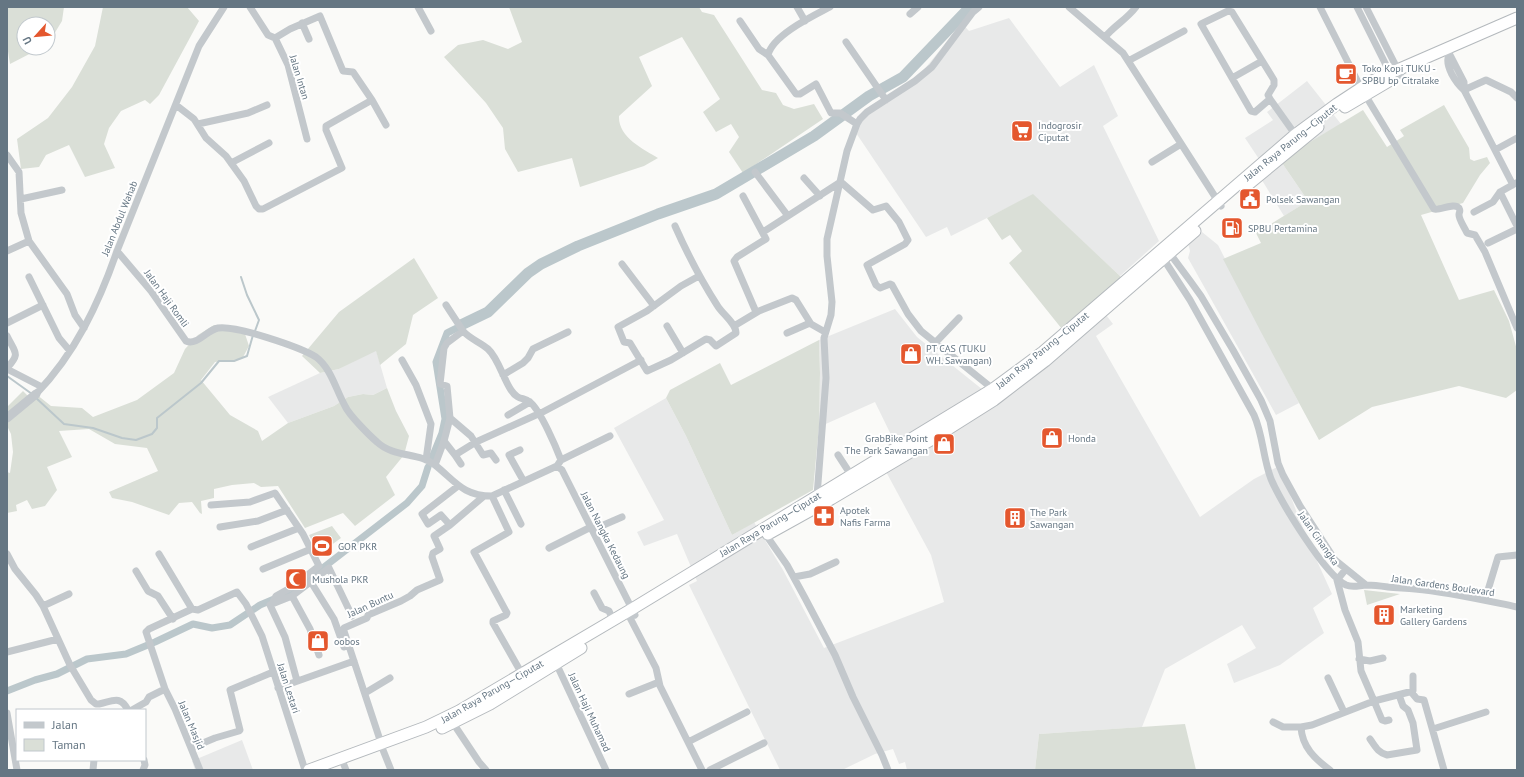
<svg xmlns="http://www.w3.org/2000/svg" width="1524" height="777" font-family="'PT Sans',sans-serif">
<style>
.built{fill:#e8e9e9}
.green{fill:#dadfd7}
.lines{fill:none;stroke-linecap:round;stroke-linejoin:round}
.stream{stroke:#bbc7cb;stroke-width:2}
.canal{stroke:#bbc7cb;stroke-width:7}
.river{stroke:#bbc7cb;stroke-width:11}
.trunk-casing{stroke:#b4b9bd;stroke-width:13}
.minor{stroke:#c3c8cc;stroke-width:7}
.tertiary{stroke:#c3c8cc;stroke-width:9}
.trunk{stroke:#fff;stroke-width:11}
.labels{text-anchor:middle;stroke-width:4;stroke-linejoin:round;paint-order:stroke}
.poi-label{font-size:10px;fill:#657683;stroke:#fff;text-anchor:start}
.street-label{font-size:10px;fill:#657683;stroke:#fff}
</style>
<rect width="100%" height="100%" fill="#fafaf8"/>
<path class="built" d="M1009,18L1060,87L1094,65L1118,116L1103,126L1159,241L1120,276L1033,195L951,236L947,227L926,237L852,127L858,119L918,77L962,23L969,31Z
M1307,81L1341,124L1280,160L1308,201L1284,216L1252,164L1259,159L1245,138L1273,120L1267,112Z
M1202,232L1218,245L1299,403L1276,415L1188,258L1190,251L1188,243Z
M895,309L917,337L993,398L1103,311L1113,324L1096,336L1200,517L1254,479L1279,466L1307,539L1332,594L1313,608L1324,633L1280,665L1234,683L1227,664L1256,648L1242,625L1165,669L1142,727L1039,734L1035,770H907L905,762L899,764L893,749L875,754L842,770H780L689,585L697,581L677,534L644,546L637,532L664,520L614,428L666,398L686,436L732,535L754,522L783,570L824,648L944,602L931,555L884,468L874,454L894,441L875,402L819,427L820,373L819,340Z
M376,350L387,388L373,395L363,394L348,397L334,406L288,423L268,397L320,373L339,369Z
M242,740L253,770H195L192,761Z"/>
<path class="green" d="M7,7H64L62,21L48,44V24H24V48H41L10,64L7,45Z
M103,7H187L199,21L159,95L150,104L145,100L121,111L109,128L104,144L115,168L85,177L69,145L46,155L39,167L21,169L17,139L48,118L72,87L95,46Z
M509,7H699L702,12L714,15L762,90L776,93L783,105L794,109L814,104L823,119L743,173L729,152L739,137L731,124L716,132L703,112L720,99L682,37L639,57L652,86L619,116C618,137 643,149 658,158L644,166L580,187L572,158L518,172L505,149L503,128L486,103L444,57L458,45L483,40L508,49L522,42Z
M1444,105L1469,148L1470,159L1474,161L1487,157L1490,163L1480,175L1463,203L1421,215L1459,300L1494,290L1509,321L1517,350V390L1506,398L1459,386L1372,407L1319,440L1262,334L1223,259L1261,243L1256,233L1308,201L1280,160L1363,110L1387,147L1404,136L1400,130Z
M1033,194L1120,276L1129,287L1070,339L1009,263L1022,251L1010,235L1002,240L987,218Z
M414,258L438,298L413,315L406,344L380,365L376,351L339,369L320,373L302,356L339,312Z
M214,325L244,331L249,346L242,359L215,362L201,380L230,415L258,431L262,441L288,423L334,406L348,397L363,394L373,395L387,388L396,411L409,436L404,455L386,477L395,495L355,526L343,513L305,528L278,486L261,487L254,483L232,485L214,489V498L201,501L202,514L200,513L192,502L179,503L169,515L132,502L112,498L109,492L158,471L147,448L115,444L89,429L59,431L72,457L47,467L57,490L45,506L32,509L27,500L16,505L17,511L7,513V472L10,473L13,452L11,434L7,426V407L23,391L31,399L36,394L51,406L82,408L93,417L137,400L174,373L185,349L198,335Z
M819,340L820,373L819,427L813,490L732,535L686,436L666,398L670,390L720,363L731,385Z
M332,526L341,538L319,554L309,535Z
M1364,590L1400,594L1367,605Z
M1185,724L1196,770H1035L1039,734Z"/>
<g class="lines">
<path class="stream" d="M241,277L247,295L259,320L255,331
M7,376L32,394
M35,397L64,424L93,428L122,438L136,440L152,434L157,428V418L201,383L219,361H234L247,356L253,335"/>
<path class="canal" d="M431,460L442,433L445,419L436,362L447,333L457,328
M7,691L35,680L57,674L87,659L126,654L155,642L193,624L212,628L230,625L260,605L293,591L407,503L422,486L428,467"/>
<path class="river" d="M461,325L488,312L528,273L541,264L578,246L658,214L716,194L814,136L869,96L903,77L970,7"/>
<g class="trunk-casing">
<path id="trunk" d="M1345,107L1389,81
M1245,187L1318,127
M768,534L831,499L929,441L994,400L1045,361L1195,231
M442,728L490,704L581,648
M309,770L426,727L459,711L632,609L993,389L1043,352L1295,135L1337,104L1372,81L1517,18"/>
</g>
<path class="minor" d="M250,7L268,35L275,38L288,65L307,139
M418,7L431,31
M797,7L805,21
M830,7C813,16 773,35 768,55L796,94H800L816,84L831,113H840L857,124
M1069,7L1123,53L1221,206
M1320,7L1361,88L1434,209C1440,211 1454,202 1459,208C1461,212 1459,211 1459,215C1459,220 1465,228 1467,233L1475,235L1485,252L1517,328
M1357,7L1392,77
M1366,7L1401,76
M910,14L918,7
M740,21L759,49L768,55
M302,23L309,39
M1105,37C1114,26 1127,19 1136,7
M846,42L886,100
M1448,51L1464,82V90
M1449,54C1444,66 1456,83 1464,90L1513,185
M1128,61L1184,31
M1232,78L1262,61
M1464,90L1486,80L1511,92L1517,98
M1270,99L1255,112L1251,111L1201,24L1228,11L1232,12L1274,80V85L1268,95L1270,99L1297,137
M372,100L386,125
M176,105L194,119L206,138L226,156L244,181L256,206L259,209H263L342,168L326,130V126L372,100L353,72L343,71L320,16L290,29L275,38
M198,124L248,113L267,105
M1495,150L1517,138
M7,155L19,172L21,213L29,241L67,294L75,315L84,328
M1152,162L1181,144
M231,163L269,143
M755,172L788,216
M804,178L820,196
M1500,192L1517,226
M743,196L766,239L737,257L734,261L756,312
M21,199L62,190
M1474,212L1493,202L1500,192L1516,183
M675,226C687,253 701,280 717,305C722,314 736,323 736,333L716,346L710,340L706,339L671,360L647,371L630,343L624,342L618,327L647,311L681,286L699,276
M763,232L839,183H842L873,210L886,206L899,222L908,240L905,244L867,265L876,285L880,288L890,284L892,285L908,314L921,331L993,389
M1488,243L1517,229
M7,251L29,241
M117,251L151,291L186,341C197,346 207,330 218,328C235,325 300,347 316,357C331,368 336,390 345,406C349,415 369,435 377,442C394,458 419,452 435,465C455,481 463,496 492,496L557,466L561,460L610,436
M1168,251L1191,282L1201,296L1233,350L1261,400L1270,421L1278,463L1283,475L1300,506L1335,560L1366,585
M1161,255L1190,300L1254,415C1263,435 1263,458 1271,479C1281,502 1325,575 1346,585C1353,588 1360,585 1367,585C1374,585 1381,586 1388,587C1397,588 1406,588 1415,589C1449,592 1483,600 1517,607
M622,264L654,306
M29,277L59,338L70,351
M446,305L463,331
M7,323L43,305
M667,326L683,353
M734,326L759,311L792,298L796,300L811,324L825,332
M787,333L810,323
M7,336C15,353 21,353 7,368
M935,343L959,318
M402,360L416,385L431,424L426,460
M7,369L42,387
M503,375L523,363L528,358L533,349L568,332
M36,394C75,354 99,303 117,251L199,46L224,7
M539,414L641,360
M508,415L530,402
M450,418L471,436L483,455L491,453L496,460
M444,441L455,455L461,464
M520,450L509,455L523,480
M455,455L476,442L536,415
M838,455L851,475
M435,465L444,441L450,418L447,386L440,384L444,348L447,343L463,331C470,339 480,342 488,349C498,358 503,378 511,390C519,402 524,396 531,403C541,412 556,447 561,460
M557,466L562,470L635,615
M504,490L521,524
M492,496L509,532L474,552L507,613L506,615L493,621V623L522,674
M817,496L826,378L824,338L831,315L832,302L827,256V239L847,151L857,124L860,119L867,112L915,81L932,67L973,12L979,7
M211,505L250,502L275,493L303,534L319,566L292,587L276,596L272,604L270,605L285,637L297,681
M450,525L441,515L428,524L422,514L458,486
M220,527L258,521L287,510
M592,530L622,517
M766,535L787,565L805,598L835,655L853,697L882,755L888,770
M251,547L299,528
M549,548L591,527
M7,554L15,569L36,595L43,606L70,665L91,700L96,704H99C113,701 120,695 128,710
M159,554L192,609
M263,569L311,549
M136,571L148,591L158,596L173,619
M794,577L810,574L836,562
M311,582L334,619L344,647
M594,593L602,608L609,611L613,620
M292,596L310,629L319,655
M1485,600L1498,557L1517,555
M272,604L292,596L329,568L352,616
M43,606L69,594
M627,612L656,668L660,686L702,770
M7,652L58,639
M1359,659L1370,661L1383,658
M556,663L606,770
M1328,678L1344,712
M278,688L354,661
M365,693L390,678
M1412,693L1417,699L1424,700L1444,770
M629,694L659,682
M132,710L146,702L149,697L165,689
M7,713L17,770
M1389,720L1385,721L1382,720L1374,701L1413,691V676
M1273,722L1283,727H1301
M453,723L479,762L486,770
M1433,729L1486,712
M1370,739C1375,746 1378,753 1387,755L1417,750L1413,723L1408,710L1403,706L1399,695
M688,742L747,712
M381,743L344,631V628L367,618L368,615L401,601L410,596L417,590L440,580L432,557L433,553L440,549L434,536L450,525L484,496
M191,748L215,738L239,731L240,730L230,690L273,672
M383,750L391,770
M344,765L346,770
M93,770L94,760
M143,770L145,765L144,760
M200,770L175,709L165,689L146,632L149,629L192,609L198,610L237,592L246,604L262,636L305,770
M710,770L764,743
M1330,770C1315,759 1302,747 1301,727L1312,725L1374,701L1361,671L1358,642L1345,610L1337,580L1346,569"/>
<path class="tertiary" d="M7,418L36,394"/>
<use href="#trunk" class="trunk"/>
</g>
<defs>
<g id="cafe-square" transform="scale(1.15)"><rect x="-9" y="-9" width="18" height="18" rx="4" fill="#e4572e" stroke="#fff"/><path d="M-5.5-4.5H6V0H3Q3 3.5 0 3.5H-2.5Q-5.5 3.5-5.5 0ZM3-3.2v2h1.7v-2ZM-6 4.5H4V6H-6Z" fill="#fff"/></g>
<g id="supermarket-square" transform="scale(1.15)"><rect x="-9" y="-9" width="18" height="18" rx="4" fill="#e4572e" stroke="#fff"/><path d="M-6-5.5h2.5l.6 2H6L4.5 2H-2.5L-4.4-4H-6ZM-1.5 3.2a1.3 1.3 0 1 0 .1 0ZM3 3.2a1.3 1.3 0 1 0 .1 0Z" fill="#fff"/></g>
<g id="civic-square" transform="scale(1.15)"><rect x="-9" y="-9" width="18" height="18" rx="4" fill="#e4572e" stroke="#fff"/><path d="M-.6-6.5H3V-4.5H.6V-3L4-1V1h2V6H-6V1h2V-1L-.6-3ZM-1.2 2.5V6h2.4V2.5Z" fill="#fff"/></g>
<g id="fuel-square" transform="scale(1.15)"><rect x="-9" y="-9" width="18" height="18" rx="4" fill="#e4572e" stroke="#fff"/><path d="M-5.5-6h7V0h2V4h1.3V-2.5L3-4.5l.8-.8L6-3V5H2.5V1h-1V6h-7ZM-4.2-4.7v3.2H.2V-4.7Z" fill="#fff"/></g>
<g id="shop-square" transform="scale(1.15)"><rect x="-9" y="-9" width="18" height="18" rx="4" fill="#e4572e" stroke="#fff"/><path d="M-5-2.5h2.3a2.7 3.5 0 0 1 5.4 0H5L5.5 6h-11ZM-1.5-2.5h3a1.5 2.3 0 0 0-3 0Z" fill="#fff"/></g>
<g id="pharmacy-square" transform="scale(1.15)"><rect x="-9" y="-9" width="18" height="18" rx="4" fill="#e4572e" stroke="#fff"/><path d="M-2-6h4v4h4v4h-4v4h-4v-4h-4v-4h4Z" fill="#fff"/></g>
<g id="building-square" transform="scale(1.15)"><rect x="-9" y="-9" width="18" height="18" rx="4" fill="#e4572e" stroke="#fff"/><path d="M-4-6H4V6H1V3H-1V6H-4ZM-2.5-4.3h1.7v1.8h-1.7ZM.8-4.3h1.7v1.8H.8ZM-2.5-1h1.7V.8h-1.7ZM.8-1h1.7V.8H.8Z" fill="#fff"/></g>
<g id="stadium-square" transform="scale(1.15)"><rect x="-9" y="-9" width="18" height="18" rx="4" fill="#e4572e" stroke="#fff"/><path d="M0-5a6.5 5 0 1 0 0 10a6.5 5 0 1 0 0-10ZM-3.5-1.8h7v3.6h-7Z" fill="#fff"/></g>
<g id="mosque-square" transform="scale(1.15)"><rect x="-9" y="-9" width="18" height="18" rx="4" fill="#e4572e" stroke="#fff"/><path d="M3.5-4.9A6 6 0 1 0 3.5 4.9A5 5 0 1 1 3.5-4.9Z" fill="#fff"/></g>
</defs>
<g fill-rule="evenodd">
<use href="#cafe-square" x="1346" y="74"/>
<use href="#supermarket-square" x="1022" y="131"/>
<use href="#civic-square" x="1250" y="199"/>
<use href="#fuel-square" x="1232" y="228"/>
<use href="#shop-square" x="911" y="354"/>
<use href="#shop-square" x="1052" y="438"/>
<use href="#shop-square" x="944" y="444"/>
<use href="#pharmacy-square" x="824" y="516"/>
<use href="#building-square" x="1015" y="518"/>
<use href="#stadium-square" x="322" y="546"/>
<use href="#mosque-square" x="296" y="579"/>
<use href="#building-square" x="1384" y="615"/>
<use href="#shop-square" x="318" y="641"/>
</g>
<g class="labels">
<g class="poi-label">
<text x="1362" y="72">Toko Kopi TUKU -<tspan x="1362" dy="12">SPBU bp Citralake</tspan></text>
<text x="1038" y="129">Indogrosir<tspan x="1038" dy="12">Ciputat</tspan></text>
<text x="1266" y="203">Polsek Sawangan</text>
<text x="1248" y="232">SPBU Pertamina</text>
<text x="926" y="352">PT CAS (TUKU<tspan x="926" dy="12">WH. Sawangan)</tspan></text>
<text x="928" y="442" text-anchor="end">GrabBike Point<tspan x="928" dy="12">The Park Sawangan</tspan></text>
<text x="1068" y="442">Honda</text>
<text x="840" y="514">Apotek<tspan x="840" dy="12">Nafis Farma</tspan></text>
<text x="1030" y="516">The Park<tspan x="1030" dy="12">Sawangan</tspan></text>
<text x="338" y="550">GOR PKR</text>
<text x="312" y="583">Mushola PKR</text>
<text x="1400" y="613">Marketing<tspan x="1400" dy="12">Gallery Gardens</tspan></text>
<text x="334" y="645">oobos</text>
</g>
<g class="street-label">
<text transform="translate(300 77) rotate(73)" y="4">Jalan Intan</text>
<text transform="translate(1290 142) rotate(-39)" y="4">Jalan Raya Parung—Ciputat</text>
<text transform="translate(119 218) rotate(-68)" y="4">Jalan Abdul Wahab</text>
<text transform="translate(167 298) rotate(54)" y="4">Jalan Haji Romli</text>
<text transform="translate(1042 350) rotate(-39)" y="4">Jalan Raya Parung—Ciputat</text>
<text transform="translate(770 524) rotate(-31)" y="4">Jalan Raya Parung—Ciputat</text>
<text transform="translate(606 535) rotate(63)" y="4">Jalan Nangka Kedaung</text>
<text transform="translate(1319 538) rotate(55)" y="4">Jalan Cinangka</text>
<text transform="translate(1443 585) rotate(8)" y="4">Jalan Gardens Boulevard</text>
<text transform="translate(370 604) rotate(-25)" y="4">Jalan Buntu</text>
<text transform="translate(289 688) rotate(72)" y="4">Jalan Lestari</text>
<text transform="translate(492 691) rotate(-30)" y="4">Jalan Raya Parung—Ciputat</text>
<text transform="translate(590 712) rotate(65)" y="4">Jalan Haji Muhamad</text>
<text transform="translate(192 725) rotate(67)" y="4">Jalan Masjid</text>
</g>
</g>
<rect width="1524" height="777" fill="none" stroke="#657683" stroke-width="16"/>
<rect x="16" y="709" width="130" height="52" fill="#ffffff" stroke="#c1c8cd"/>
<rect x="24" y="722" width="20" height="6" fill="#c3c8cc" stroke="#c1c8cd"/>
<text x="52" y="729" font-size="12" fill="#657683">Jalan</text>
<rect x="24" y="739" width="20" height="12" fill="#dadfd7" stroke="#c1c8cd"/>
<text x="52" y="749" font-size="12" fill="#657683">Taman</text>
<g transform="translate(36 36) rotate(243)"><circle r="19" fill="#ffffff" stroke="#c1c8cd"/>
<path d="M0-3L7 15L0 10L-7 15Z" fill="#e4572e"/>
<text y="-6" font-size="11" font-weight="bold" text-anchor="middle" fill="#657683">U</text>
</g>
</svg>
